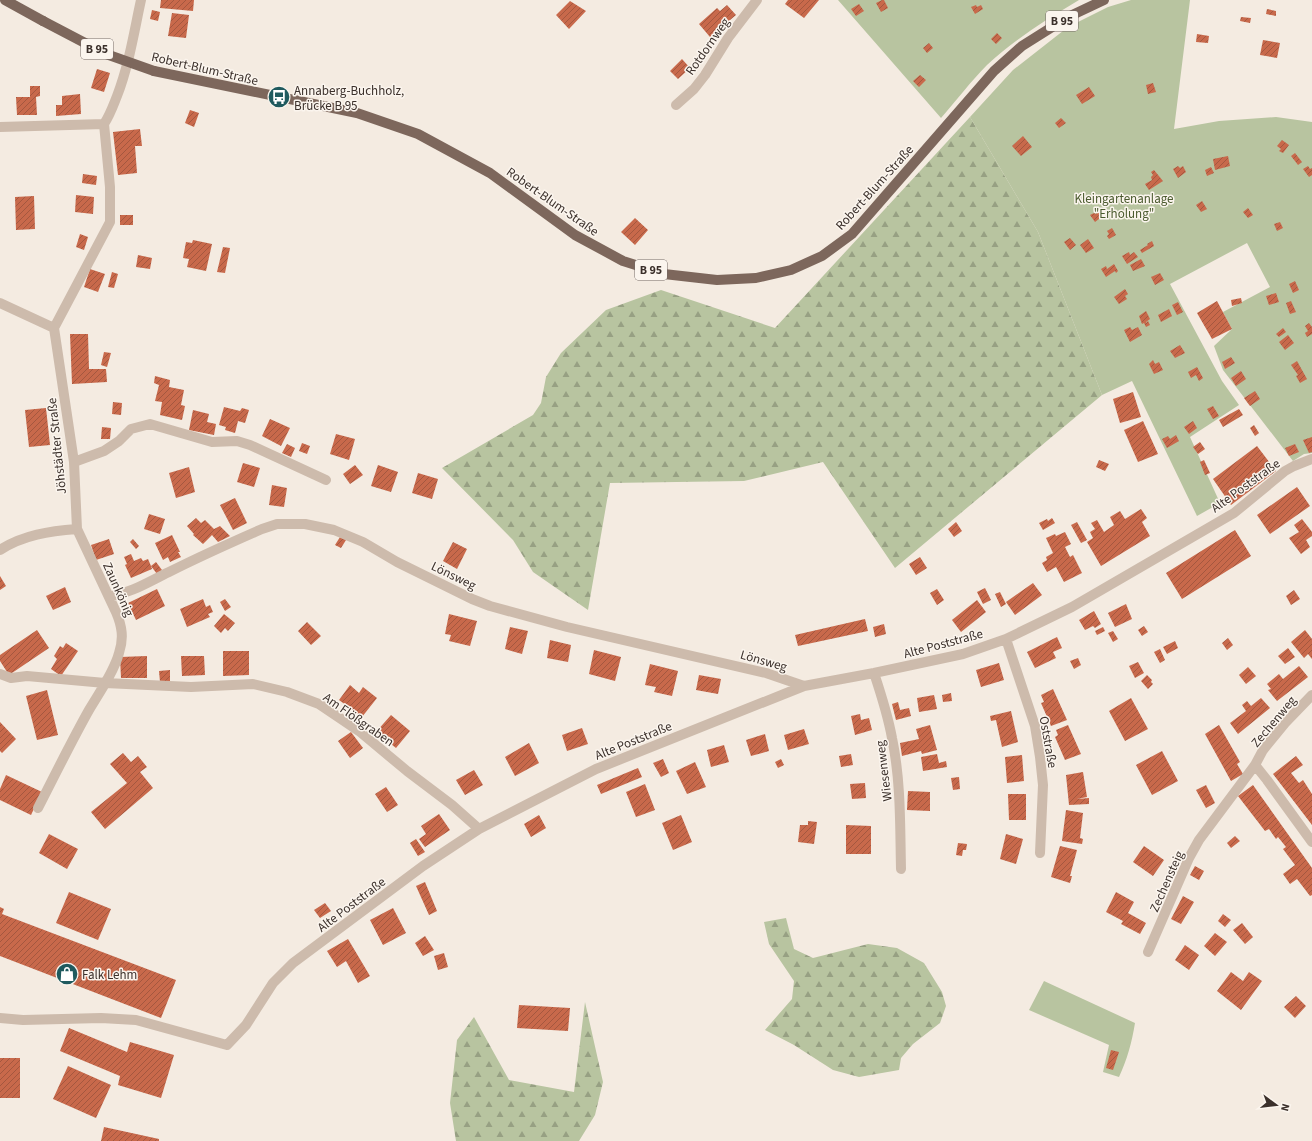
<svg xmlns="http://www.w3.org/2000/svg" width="1312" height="1141" font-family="'Source Sans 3',sans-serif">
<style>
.forest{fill:url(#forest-firs)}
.green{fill:#b8c4a0}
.building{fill:url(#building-hatch)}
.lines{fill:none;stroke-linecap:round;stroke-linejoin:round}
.minor{stroke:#cdbbac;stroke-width:10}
.major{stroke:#7d675c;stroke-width:10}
.major-bridge{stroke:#7d675c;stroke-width:10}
.labels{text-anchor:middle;stroke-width:3;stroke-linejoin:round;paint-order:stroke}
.shield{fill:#fbf5ee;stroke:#756b66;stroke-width:1}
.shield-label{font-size:12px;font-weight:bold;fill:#3b302b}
.street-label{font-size:13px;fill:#3b302b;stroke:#fbf5ee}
.poi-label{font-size:13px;fill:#3b302b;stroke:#fbf5ee;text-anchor:start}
.park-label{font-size:13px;fill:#4a5a2e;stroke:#fbf5ee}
</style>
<defs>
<pattern id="forest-firs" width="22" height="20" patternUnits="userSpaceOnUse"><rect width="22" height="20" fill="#b8c4a0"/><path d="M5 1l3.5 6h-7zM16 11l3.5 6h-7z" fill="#97a083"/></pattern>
<pattern id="building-hatch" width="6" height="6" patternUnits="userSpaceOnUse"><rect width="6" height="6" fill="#c8694b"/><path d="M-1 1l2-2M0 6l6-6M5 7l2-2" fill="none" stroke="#a4573f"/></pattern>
</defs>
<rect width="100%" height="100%" fill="#f4ebe1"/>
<path class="forest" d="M970,117L1038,232L1102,395L895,568L823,462L744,481L610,483L588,610L533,572L513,540L442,468L533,415L541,403L546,377L561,353L606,310L661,290L775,328Z
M786,918L794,949L813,958L868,944L897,948L924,963L942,992L946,1006L940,1023L913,1044L901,1058L899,1070L859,1077L833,1070L794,1045L765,1030L792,999L794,981L769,944L764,922Z
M585,1002L603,1082L595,1115L579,1141H456L450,1103L457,1040L474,1017L509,1080L574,1092Z"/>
<path class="green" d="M838,0H1079C1047,19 1015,39 987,65C971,81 956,101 941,118Z
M1131,0H1190L1174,129L1219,121L1276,117L1312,122V453L1304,454L1293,461L1223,370L1214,346L1232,329L1223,312L1270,287L1247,243L1170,284L1222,381L1239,405L1190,437L1220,503L1197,516L1132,381L1102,395L1038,232L970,117L1013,70L1068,27L1108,7Z
M1044,981L1135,1023C1132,1042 1127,1060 1119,1077L1103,1072L1109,1045L1029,1010Z"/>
<path class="building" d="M161,0H194L193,11L160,8Z
M788,0H819L804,18L785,4Z
M882,0H884L888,8L881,12L876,3Z
M570,1L586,11L569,29L556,15Z
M859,4L864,11L856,16L851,9Z
M727,5L736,15L710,37L699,24L717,8L720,11Z
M976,5L977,7L981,5L983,9L975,14L971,7Z
M1267,9L1276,11V16L1266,14Z
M152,10L160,12L158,21L150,19Z
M172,13L189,15L186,38L168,36Z
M1241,17L1251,18L1250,23L1240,21Z
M997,33L1002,38L996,44L991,39Z
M1197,34L1209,36L1208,43L1196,42Z
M1263,40L1280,43L1277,58L1260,55Z
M929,43L933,48L927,53L923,48Z
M682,59L690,68L678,79L670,71Z
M97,69L110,73L104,92L91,88Z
M920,75L926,80L919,87L913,81Z
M1153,83L1156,92L1148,94L1146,85Z
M30,86H40V96L36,97L37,115H17L16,97H30Z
M1089,87L1095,96L1082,104L1076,95Z
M80,94L81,114L56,116V105H62V96Z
M190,110L199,113L194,127L185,123Z
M1061,118L1066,123L1059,128L1055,123Z
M140,129L142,146H135L137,173L118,175L113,132Z
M1023,136L1032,147L1021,156L1012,146Z
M1282,140L1289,145L1283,153L1279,151L1281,149L1277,146Z
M1295,153L1302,162L1298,165L1291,156Z
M1228,156L1230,166L1215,170L1213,159Z
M1178,166L1180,168L1183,166L1186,172L1178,178L1173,169Z
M1308,166L1310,169L1312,168V175L1309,177L1303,169Z
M1211,167L1214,173L1207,176L1205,170Z
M1154,170L1163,181L1149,190L1145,184L1152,180L1151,177L1153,175L1151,172Z
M83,174L97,176L96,185L82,183Z
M76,195L94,197L93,214L75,212Z
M34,196L35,229L16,230L15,197Z
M1202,201L1207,209L1201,212L1196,205Z
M1248,208L1253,215L1248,218L1243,212Z
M1101,210L1104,215L1095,222L1090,215L1094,213L1096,214Z
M120,215H133V225H120Z
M635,218L648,230L635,245L621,232Z
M1280,222L1283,228L1277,231L1274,224Z
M1112,228L1116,235L1109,239L1107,236L1109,234L1107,231Z
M80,234L88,237L84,250L76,247Z
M1070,238L1076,245L1070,250L1064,242Z
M1088,239L1094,248L1086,253L1080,245Z
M193,240L212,244L206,271L187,267L189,259L183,258L186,242L192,243Z
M1152,241L1154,246L1142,253L1140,250L1148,245L1147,244Z
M223,247L230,248L225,273L217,272Z
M1129,252L1130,255L1134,252L1138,257L1127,264L1122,256Z
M138,255L152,258L150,269L136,267Z
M1141,259L1145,266L1133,271L1130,265Z
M1114,264L1118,271L1116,273L1115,271L1106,277L1101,269L1106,266L1107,269Z
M90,269L105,274L98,292L84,287Z
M112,272L118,274L114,288L108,287Z
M1160,273L1164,280L1155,285L1151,277Z
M1295,281L1299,290L1293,293L1289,284Z
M1125,289L1128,294L1125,296L1127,299L1119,304L1114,297Z
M1276,293L1279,302L1269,305L1266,296Z
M1241,298L1242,303L1232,306L1231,300Z
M1217,301L1232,329L1212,339L1197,313Z
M1291,301L1296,312L1290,314L1286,303Z
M1178,302L1183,312L1177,315L1172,305Z
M1169,309L1172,316L1161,322L1158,315Z
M1146,311L1150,319L1146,322V323L1148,321L1150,325L1146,327L1144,323L1142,324L1139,316Z
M1309,323L1312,327V334L1307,337L1305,333L1308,331L1305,326Z
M1130,327L1132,330L1138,327L1142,335L1130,342L1124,330Z
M1283,328L1286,332L1279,337L1276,334Z
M70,334H88L89,369H106L107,382L72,384Z
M1288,335L1294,343L1285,350L1279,342Z
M1180,345L1185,353L1175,358L1170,351Z
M104,352L111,353L107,367L101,365Z
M1231,357L1235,363L1225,369L1222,362Z
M1153,360L1155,364L1159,362L1163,370L1154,374L1149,364Z
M1297,361L1307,379L1300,383L1296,376L1298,375L1291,365Z
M1197,367L1203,378L1199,381L1196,375L1191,378L1188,372Z
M1241,371L1246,379L1236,386L1231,378Z
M155,376L170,380L169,387L184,390L181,405L185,406L182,420L160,415L162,402L155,401L159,385L154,383Z
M1255,391L1260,399L1250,406L1244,398Z
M1133,392L1141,417L1120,423L1113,399Z
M113,402L122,403L121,415L112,414Z
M1213,406L1219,416L1213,419L1207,409Z
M224,407L240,411L242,408L249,410L245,423L238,421L235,433L225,430L226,427L219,425Z
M46,408L50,445L29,447L25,410Z
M1239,409L1243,415L1223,427L1219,420Z
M193,410L209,414L207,422L216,424L214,435L189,430Z
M270,419L290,428L281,446L262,436Z
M1143,421L1158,454L1138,462L1124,430Z
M1193,421L1197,428L1189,434L1184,427Z
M1254,425L1259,433L1255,436L1250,428Z
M102,427L111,428L110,439H101Z
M336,434L355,439L349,460L330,454Z
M1176,435L1179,441L1167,448L1162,439L1168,436L1170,439Z
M1312,437V452L1309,453L1303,440Z
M1200,442L1205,449L1198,454L1193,447Z
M302,443L310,446L307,454L299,451Z
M287,444L295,448L291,457L282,453Z
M1295,444L1299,452L1289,456L1285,448Z
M1257,446L1276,471L1231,505L1213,479Z
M1099,460L1109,464L1105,471L1096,467Z
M1204,460L1210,473L1205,475L1200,462Z
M243,463L260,468L254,487L237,482Z
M355,465L363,475L350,484L343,474Z
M378,465L398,472L391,492L371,486Z
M189,467L195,492L176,498L169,473Z
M418,473L438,479L432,499L412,493Z
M272,485L287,488L284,507L269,505Z
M1297,487L1310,506L1270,534L1257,515Z
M235,498L247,523L233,530L220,505Z
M1141,509L1147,518L1142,522L1150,536L1101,566L1087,542L1093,538L1090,532L1095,529L1091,523L1097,520L1104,532L1114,525L1110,517L1120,511L1125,519Z
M149,514L165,519L160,534L144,529Z
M196,518L201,523L205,520L214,529L220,526L230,536L218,542L212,535L203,544L193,535L194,534L187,526Z
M1052,518L1055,523L1043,530L1039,523L1047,519L1048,521Z
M1302,519L1312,532V536L1306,540L1310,547L1301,554L1289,538L1299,532L1294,525Z
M956,522L962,531L954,537L948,529Z
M1077,522L1087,540L1081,543L1071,525Z
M1235,530L1251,556L1182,599L1166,573Z
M1065,532L1071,544L1065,547L1070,557L1073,555L1082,573L1064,582L1056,567L1047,572L1042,563L1047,560L1046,557L1053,553L1046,538L1055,534L1056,536Z
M172,535L180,552H178L181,557L170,562L168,557L163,560L155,543Z
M340,537L346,540L341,548L335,545Z
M109,539L114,554L96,560L91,545Z
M133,539L139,546L136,549L130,542Z
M453,542L467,549L457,569L443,561Z
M131,554L134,561L141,558L143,561L148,559L151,566L156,562L162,570L157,574L151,566L152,569L131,578L125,565L127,564L124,557Z
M920,557L927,568L916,575L909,564Z
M0,576L6,586L0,590Z
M1033,583L1042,595L1015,615L1006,602Z
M65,587L71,602L53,610L46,596Z
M985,588L991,600L983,604L977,592Z
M157,589L165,606L136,620L128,603Z
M937,589L944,600L937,605L930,593Z
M1294,590L1300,599L1291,605L1286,596Z
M1000,592L1006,604L1001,607L995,594Z
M203,599L206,607L210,605L213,612L208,614L210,617L187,627L180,609Z
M225,599L231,607L225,611L220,602Z
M977,600L986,612L961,632L952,620Z
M1126,604L1132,619L1115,627L1108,613Z
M1094,611L1101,624L1095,628L1093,626L1085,630L1079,620Z
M224,614L235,623L228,631L225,628L221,633L214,626Z
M449,614L477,621L470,646L449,641L451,635L445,634Z
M865,619L868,631L798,646L795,635Z
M307,622L321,636L311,645L298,631Z
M884,624L886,634L875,637L873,627Z
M1144,626L1148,632L1142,636L1138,630Z
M510,627L528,631L522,654L505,649Z
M1103,627L1105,631L1097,635L1095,631Z
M37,630L49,648L9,675L0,661V655Z
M1305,630L1312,639V659L1308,654L1304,658L1291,642Z
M1113,631L1118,639L1113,642L1108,633Z
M1057,637L1062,648L1053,652L1056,658L1035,668L1027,652Z
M1228,638L1233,645L1227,650L1222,643Z
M550,640L571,645L568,662L547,658Z
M1175,641L1178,648L1167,654L1163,647Z
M66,643L78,651L61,676L51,669L57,659L54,656L60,646L63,648Z
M1288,648L1295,657L1285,664L1278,656Z
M1160,649L1165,660L1160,663L1154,652Z
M594,650L621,657L615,681L589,674Z
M223,651H249V675L223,676Z
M147,656V678H121L120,657Z
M181,656H204L205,675L182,676Z
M1078,658L1081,665L1074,669L1070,661Z
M1138,662L1144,673L1135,678L1129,666Z
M999,663L1004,680L981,687L976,670Z
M650,664L678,671L672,696L654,692L656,687L645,685Z
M1299,666L1308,677L1277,701L1268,690L1271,689L1267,684L1279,674L1283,679Z
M1248,667L1256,676L1246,684L1239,675Z
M170,670V681L160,682L159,671Z
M699,675L721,679L718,694L696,690Z
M1147,675L1152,680L1151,682L1153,684L1148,689L1141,681Z
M350,685L359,693L363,687L377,698L362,717L339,700Z
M1053,689L1067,720L1051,726L1041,703L1044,702L1041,695Z
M47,690L58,735L37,740L26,696Z
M951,693L952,701L943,702L942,695Z
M934,695L937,709L919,712L917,698Z
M1131,698L1148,729L1125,741L1109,711Z
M1261,698L1270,708L1238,734L1230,723L1246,711L1242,705L1247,701L1251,706Z
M898,702L900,710L909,708L911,716L896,720L892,704Z
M1011,711L1018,742L1002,747L996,720L991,721L990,716Z
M860,714L861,720L869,718L872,730L855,735L851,716Z
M391,715L410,731L396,748L376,732Z
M0,722L16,739L2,753L0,751Z
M930,725L937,750L922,754L921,751L902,756L900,743L919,739L916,729Z
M1068,725L1081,754L1065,760L1055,737L1058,735L1056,730Z
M1219,725L1240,762L1237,764L1243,774L1231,781L1205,734Z
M582,728L588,744L567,751L562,735Z
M804,729L809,744L788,750L784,735Z
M351,732L363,748L350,758L338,741Z
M765,734L769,751L751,756L746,740Z
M529,743L539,763L515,776L505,757Z
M724,745L729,762L711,767L707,750Z
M1162,751L1178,781L1152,795L1136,765Z
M123,753L131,762L138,756L147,767L140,772L153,788L105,829L91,812L127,783L110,764Z
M851,754L853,765L841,767L839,756Z
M937,754L939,763L946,761L947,767L923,771L921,757Z
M1022,755L1024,781L1007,783L1005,757Z
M1296,756L1303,765L1291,773L1299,783L1303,780L1312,794V825L1273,774Z
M663,759L669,773L661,777L653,763Z
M781,759L784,765L778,768L775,762Z
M695,762L706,787L687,794L676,771Z
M638,768L642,777L601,794L597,785Z
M474,770L483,785L465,795L456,780Z
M1083,772L1087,797L1077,799L1089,798V804L1069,805L1066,775Z
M6,775L42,792L31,815L0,800V789Z
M959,777L960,789L953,790L951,778Z
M865,783L866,798L852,799L850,784Z
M645,784L655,810L636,817L626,792Z
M1206,785L1215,803L1206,808L1196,790Z
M1253,785L1312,868V895L1310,896L1297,879L1290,884L1283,874L1295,865L1283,849L1286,847L1278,837L1276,839L1269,829L1265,831L1238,796Z
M386,787L398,805L387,812L375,794Z
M908,791L930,792V811L907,810Z
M1008,794H1026V820H1009Z
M1066,810L1083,813L1080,838L1083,839L1082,844L1062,841Z
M439,814L450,830L425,847L419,839L426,834L421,826Z
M539,815L546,828L531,837L524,824Z
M681,815L692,842L673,850L662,823Z
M808,821L817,822L814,844L798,842L800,825H808Z
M846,825L871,826V854H846Z
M49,834L78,849L67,869L39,853Z
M1006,834L1023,839L1016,864L1000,859Z
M1235,836L1240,841L1231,848L1227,843Z
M416,839L425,852L418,856L410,843Z
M958,843L967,844L966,850H963L962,856L956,855Z
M1060,846L1077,850L1070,876H1072L1070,883L1051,877Z
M1144,846L1164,860L1153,876L1133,862Z
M1195,866L1204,871L1199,880L1190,875Z
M425,882L437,911L429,915L416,886Z
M69,892L111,909L98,940L56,923Z
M1116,892L1134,902L1128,913L1146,923L1140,934L1121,924L1123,921L1106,912Z
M1183,896L1194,902L1181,924L1171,919Z
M325,903L331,911L320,918L314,910Z
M0,907L4,909L2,914L176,980L161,1018L0,956Z
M393,908L406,933L383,945L370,920Z
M1223,914L1231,920L1225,927L1218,921Z
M1242,923L1253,937L1245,944L1233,930Z
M1215,933L1227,942L1215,956L1204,946Z
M425,936L434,950L423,956L415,943Z
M348,939L370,976L358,983L346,961L337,967L327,951Z
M1185,945L1199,955L1189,970L1175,960Z
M444,953L448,967L438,970L434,956Z
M1231,972L1243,981L1249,972L1262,981L1241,1010L1217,991Z
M1296,996L1306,1006L1295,1018L1284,1007Z
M519,1005L570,1008L568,1031L517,1028Z
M69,1028L127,1052L130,1042L174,1055L161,1098L118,1085L120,1076L60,1051Z
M1111,1050L1119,1052L1113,1070L1106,1068Z
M0,1058H20V1098H0Z
M68,1066L111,1085L96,1118L53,1099Z
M104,1127L159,1139V1141H101Z"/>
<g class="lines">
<path class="minor" d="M676,105L694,89L705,75L728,38L757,0
M0,127L104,124
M0,303L54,328
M74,462L104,451L119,441L131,429L150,424L212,442L237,441L250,445L326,480
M0,550C23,535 50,531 77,529
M109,597C133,592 148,582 169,572C199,557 230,543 262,529L277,524H305L334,530L363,542L397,562L472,599L490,606L567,627L766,673L804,686
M1006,639L1035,726L1040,757L1043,785L1040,853
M874,673C881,694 888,716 892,738C901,781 900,825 901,869
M0,674L11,678L27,676L105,683L191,687L253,684L287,692L319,704L359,731L407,771L452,805L479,829
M1255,765L1267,780L1312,842
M38,808C55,775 71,742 89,710C99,693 114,672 119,653C124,638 122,626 116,612L77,529L74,462L54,328L110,222V187L104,124C110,115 113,106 117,96C129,65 134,32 141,0
M1148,952L1189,858L1199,840L1255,765L1263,750L1285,723L1312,695
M0,1018L23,1020L101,1018L136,1020L227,1045L246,1025L273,983L293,963L423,866L479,829L596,769L804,686L874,673L963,654L1006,639L1072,607L1234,513L1285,471L1294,466L1312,459"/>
<path class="major" d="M5,0L43,21
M154,71L357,113L418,134L490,173L575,235L623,261L664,274L717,280L756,278L791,270L822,256L852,234L994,71L1022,46L1068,17L1104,0"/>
<path class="major-bridge" d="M43,21L106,54L154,71"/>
</g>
<defs>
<g id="bus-disc" transform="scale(1.15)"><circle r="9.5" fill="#1f5a5e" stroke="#fbf5ee"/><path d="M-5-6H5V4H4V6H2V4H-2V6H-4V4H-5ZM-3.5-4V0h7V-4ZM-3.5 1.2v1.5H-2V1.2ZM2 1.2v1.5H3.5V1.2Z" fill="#fff"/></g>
<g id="shop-disc" transform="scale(1.15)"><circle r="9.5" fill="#1f5a5e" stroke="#fbf5ee"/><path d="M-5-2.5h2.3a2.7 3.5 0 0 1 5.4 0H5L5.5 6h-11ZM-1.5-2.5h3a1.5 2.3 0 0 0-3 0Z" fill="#fff"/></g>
</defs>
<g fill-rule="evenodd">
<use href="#bus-disc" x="279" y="97"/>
<use href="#shop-disc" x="67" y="974"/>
</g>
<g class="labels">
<g class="shield">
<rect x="1046" y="11" width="32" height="20" rx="3"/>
<rect x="81" y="39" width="32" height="20" rx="3"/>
<rect x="635" y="260" width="32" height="20" rx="3"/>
</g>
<g class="shield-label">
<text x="1062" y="25">B 95</text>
<text x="97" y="53">B 95</text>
<text x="651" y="274">B 95</text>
</g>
<g class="street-label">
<text transform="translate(707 46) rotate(-55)" y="5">Rotdornweg</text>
<text transform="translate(205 68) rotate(13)" y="5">Robert-Blum-Straße</text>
<text transform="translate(874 187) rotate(-48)" y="5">Robert-Blum-Straße</text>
<text transform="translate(553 201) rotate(35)" y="5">Robert-Blum-Straße</text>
<text transform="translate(56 446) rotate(-96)" y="5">Jöhstädter Straße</text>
<text transform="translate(1245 485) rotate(-36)" y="5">Alte Poststraße</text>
<text transform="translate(454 575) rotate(26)" y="5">Lönsweg</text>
<text transform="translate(119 589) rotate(66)" y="5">Zaunkönig</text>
<text transform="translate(943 643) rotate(-15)" y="5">Alte Poststraße</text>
<text transform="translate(764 660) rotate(16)" y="5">Lönsweg</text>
<text transform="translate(359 719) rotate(35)" y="5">Am Flößgraben</text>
<text transform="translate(1273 721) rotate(-50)" y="5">Zechenweg</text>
<text transform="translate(633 740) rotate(-22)" y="5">Alte Poststraße</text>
<text transform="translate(1049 742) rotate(80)" y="5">Oststraße</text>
<text transform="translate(883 771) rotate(-97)" y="5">Wiesenweg</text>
<text transform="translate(1166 881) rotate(-66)" y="5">Zechensteig</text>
<text transform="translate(351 904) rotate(-37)" y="5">Alte Poststraße</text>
</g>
<g class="poi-label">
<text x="294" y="95">Annaberg-Buchholz,<tspan x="294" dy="15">Brücke B 95</tspan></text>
<text x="82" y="979">Falk Lehm</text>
</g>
<g class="park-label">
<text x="1124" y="203">Kleingartenanlage<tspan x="1124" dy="15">"Erholung"</tspan></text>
</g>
</g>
<g transform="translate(1276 1105) rotate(105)" stroke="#fbf5ee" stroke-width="3" paint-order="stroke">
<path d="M0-3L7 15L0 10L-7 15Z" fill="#3b302b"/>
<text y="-6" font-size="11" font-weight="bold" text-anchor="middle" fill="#3b302b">N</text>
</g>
</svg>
